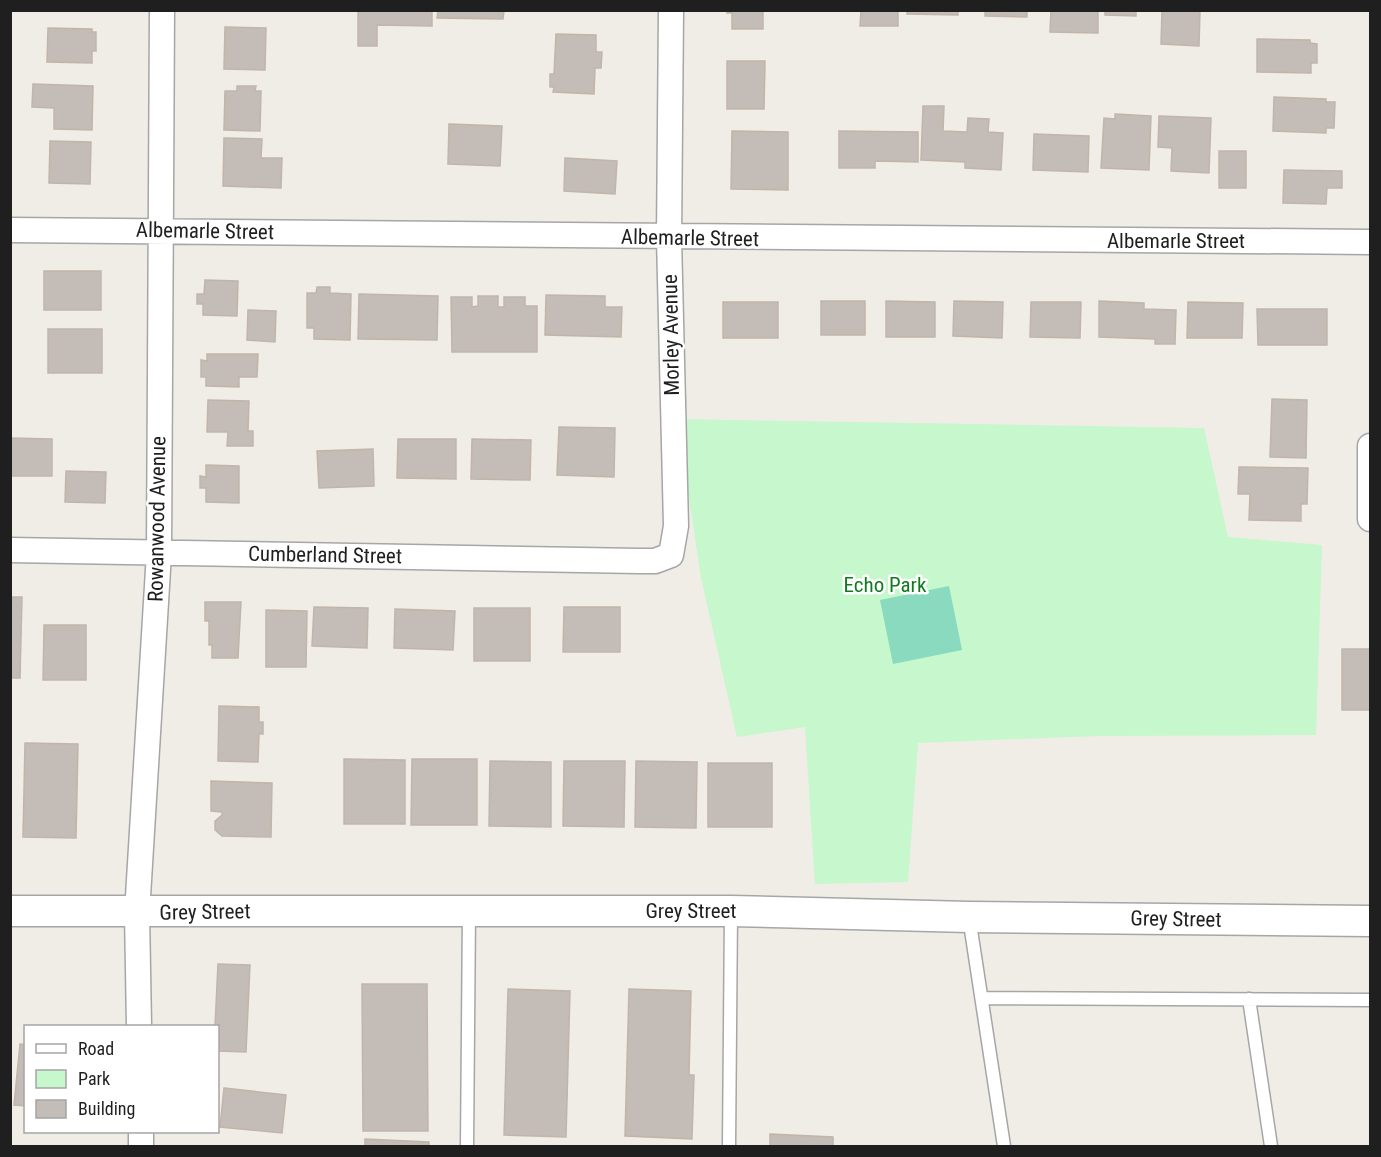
<svg xmlns="http://www.w3.org/2000/svg" width="1381" height="1157" font-family="'Roboto Condensed',sans-serif">
<style>
.park{fill:#c6f7cd}
.pitch{fill:#89dabf}
.building{fill:#c4bcb6;stroke:#c1b5a9;stroke-width:1.5}
.lines{fill:none;stroke-linecap:round;stroke-linejoin:round}
.service-casing{stroke:#a6a6a6;stroke-width:15}
.minor-casing{stroke:#a6a6a6;stroke-width:27}
.tertiary-casing{stroke:#a6a6a6;stroke-width:33}
.service{stroke:#fff;stroke-width:12}
.minor{stroke:#fff;stroke-width:24}
.tertiary{stroke:#fff;stroke-width:30}
.labels{text-anchor:middle;stroke-width:5;stroke-linejoin:round;paint-order:stroke}
.street-label{font-size:21px;fill:#1f1f1f;stroke:#fff}
.park-label{font-size:21px;fill:#127920;stroke:#fff}
</style>
<rect width="100%" height="100%" fill="#f0ede6"/>
<path class="park" d="M677,419L1204,428L1228,537L1322,545L1316,735L1098,736L918,743L908,882L815,884L805,727L737,737L701,578Z"/>
<path class="pitch" d="M949,586L962,650L893,664L880,600Z"/>
<path class="building" d="M358,10H432V26L377,25V46H358Z
M438,10H504L503,19L437,18Z
M727,10H763V29H732V13H727Z
M861,10H898V26H860Z
M907,10H958V15L907,14Z
M985,10H1027V17L985,16Z
M1051,10H1098V33L1050,32Z
M1105,10H1136V16L1105,15Z
M1162,10H1200L1199,46L1161,44Z
M225,27L266,28L265,70L224,69Z
M48,28L92,29V32H96V51H92V63L47,62Z
M556,34L596,35V52H602L601,68H595L594,94L553,92L554,87H550V74H554Z
M1257,39L1310,40V43L1317,44V63H1311V73L1257,72Z
M727,61H765L764,109H727Z
M33,84L93,86L92,130L54,129V108L32,107Z
M237,86H256L255,91H261L260,131L224,130L225,91H237Z
M1274,97L1326,99V102H1335L1334,128H1326V133L1273,131Z
M923,106H944L943,131L967,132L968,118L989,119L988,132L1003,133L1001,170L965,168V162L921,160Z
M1115,114L1151,116L1149,170L1101,168L1104,118L1115,119Z
M1159,116L1211,118L1209,173L1171,171L1172,148L1158,147Z
M449,124L502,126L500,166L448,164Z
M732,131L788,132V190L731,189Z
M839,131L918,132V162L875,161V168H839Z
M1034,134L1089,136L1088,172L1033,170Z
M224,138L262,139L261,158H282L281,188L223,186Z
M50,141L91,142L90,184L49,183Z
M1219,151H1246V188H1219Z
M565,158L617,161L615,194L564,191Z
M1284,170L1342,171V188H1327L1326,204L1283,203Z
M44,271H101V310H44Z
M205,280L238,281L237,316L203,315V304H197V294H204Z
M317,287H330V293L351,294L350,340L314,339V328H307V293H316Z
M359,294L438,296L437,340L358,339Z
M546,295L605,296V307H622L621,337L545,335Z
M478,296H498V307H504V297H525V306H537V352H452L451,297H472V307L478,306Z
M821,301H865V335H821Z
M886,301L935,302V337H886Z
M954,301L1003,302L1002,338L953,336Z
M1099,301L1144,303V309L1176,310L1175,344H1155V339L1099,337Z
M723,302H778V338H723Z
M1031,302H1081L1080,338L1030,337Z
M1188,302L1243,303L1242,338H1187Z
M1257,309H1327V345H1258Z
M248,310L276,311L275,342L247,340Z
M48,329H102V373H48Z
M207,354H258L257,377H239V387L206,386V377H201V360L207,361Z
M1272,399L1307,400L1306,458L1270,457Z
M208,400L249,401L248,431H253V446H227L228,432H207Z
M559,427L615,428L614,477L557,475Z
M10,438L52,439V476H10Z
M398,439H456V479L397,478Z
M472,439L531,440L530,480L471,479Z
M373,449L374,486L319,488L317,451Z
M206,465L239,466V503L206,502V488H200V476L206,477Z
M1239,467L1308,468L1307,504H1301V521L1249,520L1250,494H1238Z
M66,471L106,472L105,503L65,502Z
M10,597H22L20,678H10Z
M205,602H241L238,658H212V645H209V621H205Z
M314,607L368,608L367,648L312,646Z
M564,607H620V652H563Z
M474,608H530V661H474Z
M395,609L455,611L453,650L394,648Z
M266,610L307,611L306,667H266Z
M44,625H86V680H43Z
M1342,649H1370V710H1342Z
M219,706L259,707V722H263V734H259L258,762L218,761Z
M25,743L78,744L76,838L23,837Z
M344,759L405,760V824H344Z
M412,759H477V825H411Z
M490,761L551,762V827L489,826Z
M564,761H625L624,827L563,826Z
M636,761L697,762L696,828L635,827Z
M708,763H772V827H708Z
M211,781L272,783L271,837L222,836L215,830V821L222,815V812L211,811Z
M218,964L250,965L246,1052L218,1051L215,1026Z
M362,984H427L428,1131H363Z
M508,989L570,991L566,1137L504,1135Z
M629,989L691,991L689,1075H694L692,1139L625,1136Z
M20,1044L26,1045V1106L14,1105Z
M224,1088L286,1095L282,1133L220,1127Z
M770,1134L833,1137V1146H770Z
M365,1139L429,1142V1146H365Z"/>
<g class="lines">
<g class="service-casing">
<path id="service" d="M969,917L1004,1146
M983,998L1370,1000
M1249,999L1271,1146
M467,1146L469,911
M729,1146L731,911"/>
</g>
<g class="minor-casing">
<path id="minor" d="M10,230L1370,242
M1370,446V519
M10,550L639,561H655L671,555L676,526L669,238L671,10
M139,1026L137,913L159,553L162,10
M141,1132V1146"/>
</g>
<g class="tertiary-casing">
<path id="tertiary" d="M10,911H731L969,917L1370,921"/>
</g>
<use href="#service" class="service"/>
<use href="#minor" class="minor"/>
<use href="#tertiary" class="tertiary"/>
</g>
<g class="labels">
<g class="street-label">
<text transform="translate(205 231) rotate(1)" y="7">Albemarle Street</text>
<text transform="translate(690 238) rotate(1)" y="7">Albemarle Street</text>
<text x="1176" y="248">Albemarle Street</text>
<text transform="translate(671 335) rotate(-91)" y="7">Morley Avenue</text>
<text transform="translate(157 519) rotate(-89)" y="7">Rowanwood Avenue</text>
<text transform="translate(325 555) rotate(1)" y="7">Cumberland Street</text>
<text x="691" y="918">Grey Street</text>
<text transform="translate(205 912) rotate(-1)" y="7">Grey Street</text>
<text transform="translate(1176 919) rotate(1)" y="7">Grey Street</text>
</g>
<g class="park-label">
<text x="885" y="592">Echo Park</text>
</g>
</g>
<rect width="1381" height="1157" fill="none" stroke="#1f1f1f" stroke-width="24"/>
<rect x="24" y="1025" width="195" height="108" fill="#ffffff" stroke="#a5a5a5" stroke-width="1.5"/>
<rect x="36" y="1044" width="30" height="9" fill="#ffffff" stroke="#a5a5a5" stroke-width="1.5"/>
<text x="78" y="1055" font-size="18" fill="#1f1f1f">Road</text>
<rect x="36" y="1070" width="30" height="18" fill="#c6f7cd" stroke="#a5a5a5" stroke-width="1.5"/>
<text x="78" y="1085" font-size="18" fill="#1f1f1f">Park</text>
<rect x="36" y="1100" width="30" height="18" fill="#c4bcb6" stroke="#a5a5a5" stroke-width="1.5"/>
<text x="78" y="1115" font-size="18" fill="#1f1f1f">Building</text>
</svg>
